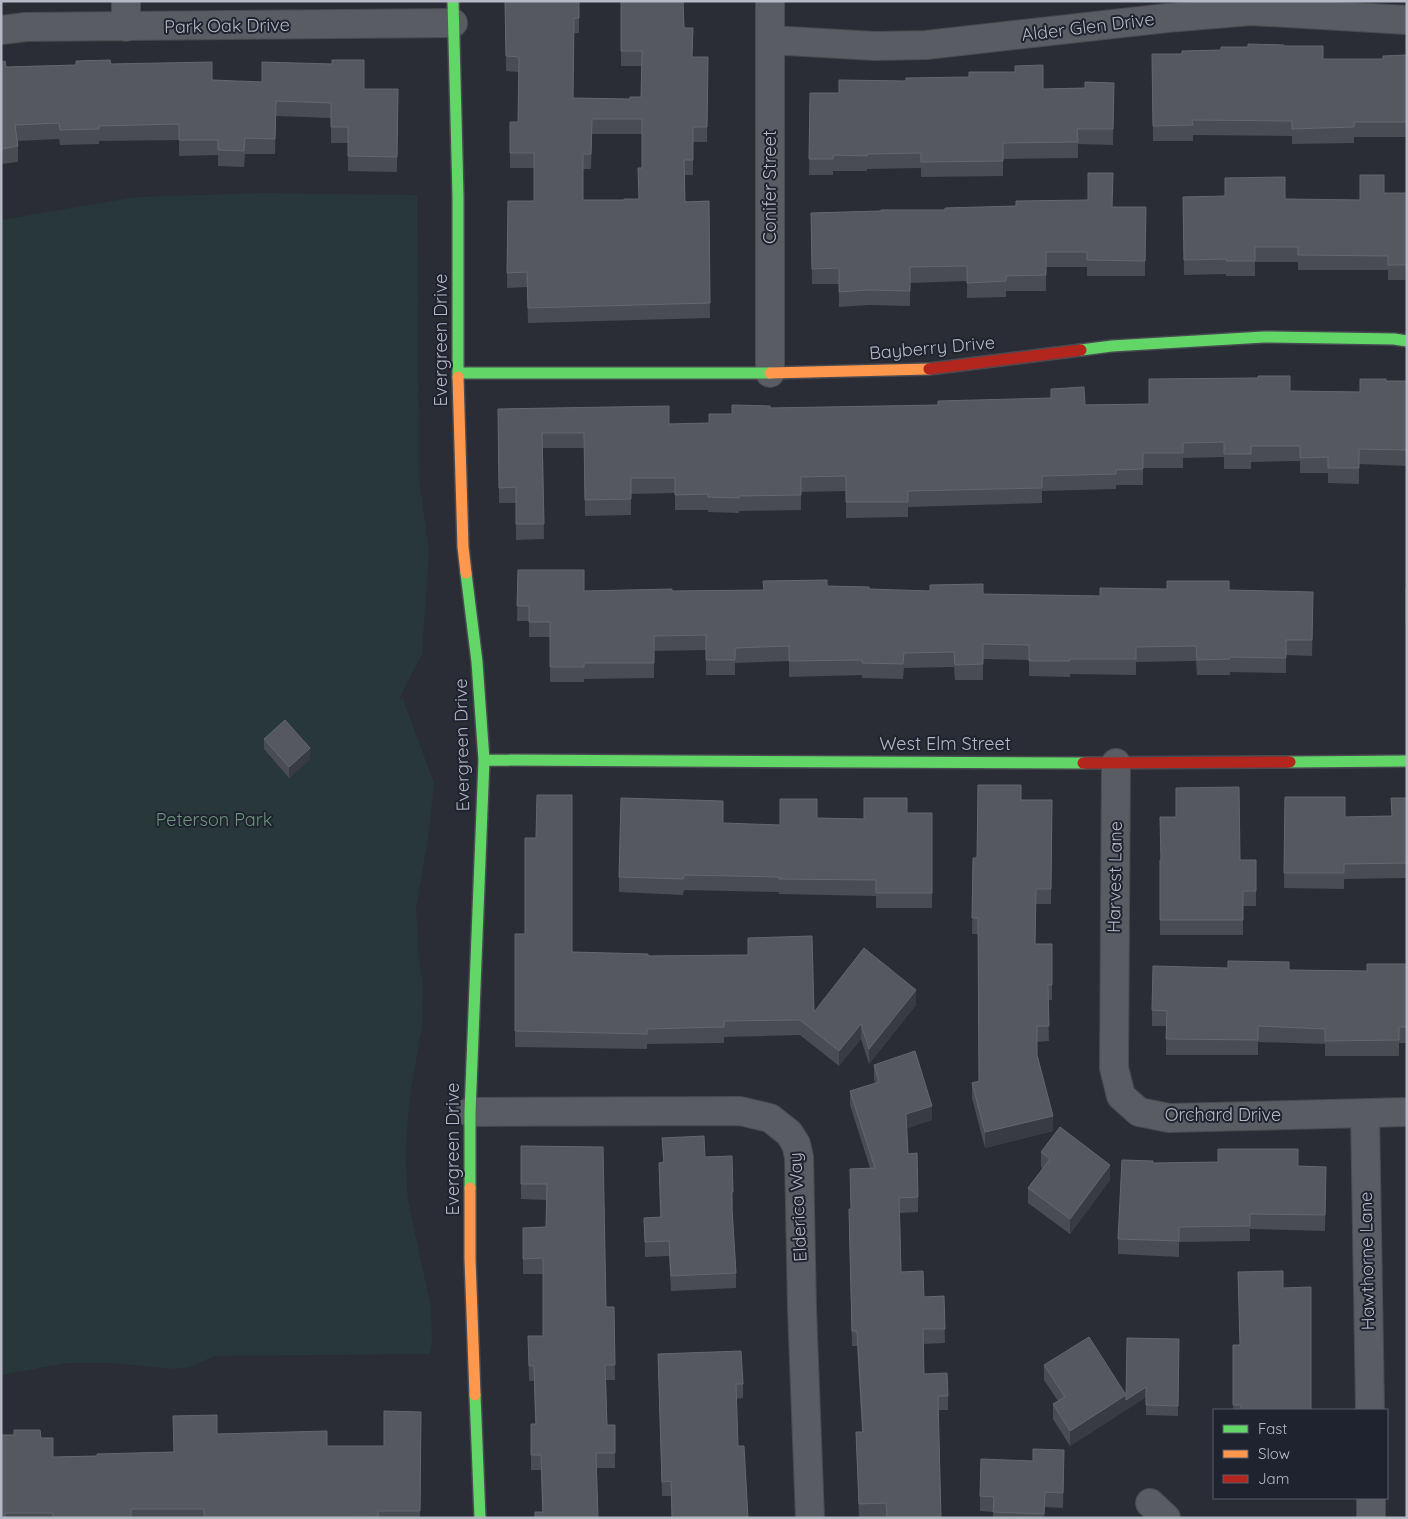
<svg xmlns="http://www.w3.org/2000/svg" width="1408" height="1519" font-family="Quicksand,sans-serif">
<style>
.green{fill:#28373a}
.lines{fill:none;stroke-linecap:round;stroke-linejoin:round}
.street-casing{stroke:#484a4f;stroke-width:30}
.fast-casing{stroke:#484a52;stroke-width:14}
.slow-casing{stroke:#484a52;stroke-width:14}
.jam-casing{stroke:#484a52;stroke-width:14}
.street{stroke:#5a5c63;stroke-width:28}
.fast{stroke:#63d668;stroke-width:11}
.slow{stroke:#ff974d;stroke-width:11}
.jam{stroke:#b3261e;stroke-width:11}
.wall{fill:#494c53;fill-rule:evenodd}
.shaded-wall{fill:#383b42}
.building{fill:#55585f;stroke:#64676f;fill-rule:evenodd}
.labels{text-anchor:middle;stroke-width:4;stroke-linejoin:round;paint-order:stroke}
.street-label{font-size:18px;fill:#b4b9c5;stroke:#1e232f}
.park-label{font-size:18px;fill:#6e947b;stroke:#1e232f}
</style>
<rect width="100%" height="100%" fill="#2a2d35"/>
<path class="green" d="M261,193L417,195L419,478L429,552L422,654L401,694L399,705L402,697L434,783L428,838L416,908L419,959L423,986L422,1025L410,1095L405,1151L408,1201L431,1308L432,1342L430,1354L214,1356L190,1367L175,1369L109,1363H67L1,1375V220L137,197Z"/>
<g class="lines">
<g class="street-casing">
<path id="street" d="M126,1V27
M1,30L26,27L453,23
M770,40L875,46L926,45L1167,18L1251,11L1407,20
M770,373V1
M1116,763L1114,1068L1121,1096L1139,1112L1169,1118L1407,1112
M470,1112L740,1111L770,1118L789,1133L796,1144L799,1157L802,1309L810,1518
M1365,1113L1370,1410
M1371,1498V1518
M1150,1503L1166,1518"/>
</g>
<g class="fast-casing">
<path id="fast" d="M453,1L458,196V377
M1081,350L1112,346L1264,337L1394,339L1407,341
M458,373H770
M466,573L477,662L484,760L470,1112V1188
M484,760L1083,763
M1290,762L1407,761
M475,1395L480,1518"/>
</g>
<g class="slow-casing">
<path id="slow" d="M770,373L929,369
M458,377L463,547L466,573
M470,1188V1259L475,1395"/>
</g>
<g class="jam-casing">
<path id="jam" d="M929,369L1081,350
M1083,763L1290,762"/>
</g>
<use href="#street" class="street"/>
<use href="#fast" class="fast"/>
<use href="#slow" class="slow"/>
<use href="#jam" class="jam"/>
</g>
<path class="wall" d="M505,1H579V33H574L573,98L630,99L641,97L642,66H621V1H706L683,2L684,28L692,57H708L707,142H693V175H685V202L709,201L710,318L528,323L527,287L507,288L508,201H534V168H510V122H518L519,72L506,71ZM592,134H642V168L639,199L624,200H583V169H591Z
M1284,46L1323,59H1383L1407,55V137H1354V143L1292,144V136L1193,135V141H1153L1152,54H1182L1221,50Z
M1,62L6,67L111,64L212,80L364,89H398L397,172L348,171V143H331V118L276,116L275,154H245L244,167L218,166V155L179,156V140L99,141V144L60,145L59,139L17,141L18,146V162L1,164Z
M1114,83L1113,145L1078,144V158L1003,159V176L921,177V168L867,169V171H833V175H809L810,93H839L1085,88Z
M1384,193H1407V280H1388V270H1298V262H1255V276H1226V274L1184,275L1183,197L1360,200Z
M1113,207H1146L1145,276H1087V267H1046V291H1006V297L967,298V281L910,283V306L869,305L839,307V284H812L811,213Z
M1386,381H1407V466L1359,464V484L1328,483V473H1300V461L1251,462V469H1224V457L1183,458V468H1143V485H1116V489L1042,491V503L908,507V517L846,518V491L801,492V510L739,511V513L708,512V510H675V493L631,494V515L585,516L584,448H543L544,539L516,540V503H499L498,409L669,424L709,423L732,414L770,408L1149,404L1290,391L1360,392Z
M518,570L584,591H672L763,590L827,586L869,589L983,594L1100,596L1167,589L1229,590L1313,607L1312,656L1286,655V673L1230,672V675H1197L1196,661L1136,662V675L1070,674V677L1029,676V660L983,659V680H955L954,667L904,668L903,679L862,678V675L789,677V661L735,663V675H706V650L654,651V678L584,679V682H550V637H529V621H517Z
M1406,588H1407V639H1406Z
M264,739L310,759L289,778L264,749Z
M1285,797L1345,817L1391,816L1407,798V878L1344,879V889L1284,888Z
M1021,800H1052L1051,904H1036L1035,944H1052V1000H1048L1049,1041L1037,1042V1055L1053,1131L985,1148L972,1098V1083L979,1081L978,934H972L973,858H977Z
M907,813H932V908H876V896L779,894V892L684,890L683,895L619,892V877L780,825L817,818L864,819Z
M536,838L572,952L648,956L748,955V938L814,1012L916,1005L869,1064L861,1039L839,1066L800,1035L724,1037V1043L647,1044V1049L515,1047V934H525Z
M1160,860H1256V906H1243V935H1160Z
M1407,964V1043H1399V1056H1325V1044L1258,1042V1055H1166V1026H1152V1010L1289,970L1367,971Z
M874,1065L932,1120L907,1128L908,1154L918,1197V1212L900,1213L901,1272L924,1297L944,1296L945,1343L923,1344L924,1374L948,1396V1410H938L941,1518H859L856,1432H862L857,1346H852L849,1224L851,1209L850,1169L870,1168L850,1105V1091L875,1083L874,1079Z
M662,1138L705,1157L733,1192V1207H732L736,1273V1288L671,1291L669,1256L645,1257L644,1218L660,1217L659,1163L663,1162Z
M521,1146L603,1147L606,1307H614L615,1380H606L607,1425L615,1453V1468H596L542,1512L541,1470H531V1424H535L534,1381H529L528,1336H543V1274H523V1228L546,1227L547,1200L521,1199Z
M1041,1152L1110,1180L1070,1234L1028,1203V1188L1043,1169L1041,1167Z
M1153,1163L1326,1167L1325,1231L1250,1229V1241L1179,1242V1257L1118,1254V1239Z
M1283,1288L1311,1410H1233V1345H1239Z
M1179,1339L1178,1416L1146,1415V1397L1126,1410Z
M658,1354L743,1384V1398L736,1399L671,1496H662Z
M1044,1365L1126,1410L1070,1446L1053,1419V1404L1058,1401L1044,1380Z
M421,1412L420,1518H1L53,1457L97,1456L174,1452L217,1434L327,1446H384Z
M1064,1465L1063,1508L1045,1507L1044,1518H993V1512L980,1511V1496Z"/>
<path class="shaded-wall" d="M310,748V759L289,778V767Z
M916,990V1005L869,1064V1049Z
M861,1024V1039L839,1066V1051Z
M932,1106V1120L906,1129V1114Z
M1053,1116V1131L985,1148V1132Z
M1110,1165V1180L1070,1234V1219Z
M1146,1387V1397L1126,1410V1400Z
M1126,1395V1410L1070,1446V1431Z"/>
<path class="building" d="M505,1H579V18H574L573,98L630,99V97H641L642,51H621V1H683L684,28H693L692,57H708L707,127H693V160H684L685,202L709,201L710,303L528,308L527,272L507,273L508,201H534V153H510V122H518L519,57L506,56ZM592,119H642V168H638L639,199H624V200H583V154H591Z
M1248,44L1284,45V46H1323V59H1383V56L1407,55V122H1354V127L1292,129V121L1192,120L1193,125L1153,126L1152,54H1182V51L1221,50V47H1248Z
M110,60L111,64L212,62V80L262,82V62L332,64V60H364V89H398L397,157L348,156V127H331V103L276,101L275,139L245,138L244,151L218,150V140H179V124L99,126V129L60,130L59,123L15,125L18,146L1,149V62L5,61L6,67L76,65V61Z
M1043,65V89L1085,88V82L1114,83L1113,129H1077L1078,142L1003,143V161L921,162V153L867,154V156L833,155V159H809L810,93H839V80L906,81V78L969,77V72H1015V66Z
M1088,173H1113L1112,207H1146L1145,261L1087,260V252H1046V275L1006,276V281L967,283V266L910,267V291L869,290L839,292V268L812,269L811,213L881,211V210H945V208L1016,206V201L1088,200Z
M1360,175H1384V193H1407V265H1388V256L1298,255V247H1255V261H1226V259L1184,260L1183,197L1225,196V178L1285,177V199L1360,200Z
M1258,376H1290V391L1360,392V379H1386V381H1407V450L1359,449V468H1328V457L1300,458V446H1251V454H1224V442L1183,443V453H1143V469L1116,470V474L1042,476V488L908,491V502H846V476L801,477V495L739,496V498L708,497V494L675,495V478H631V499L585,500L584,433H542L544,524H516V487L499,488L498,409L669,406V424L709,423V414H732V405L770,406V408L938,405V401L1051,398V389L1084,387L1085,405L1149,404V379L1258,378Z
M518,570H584V591L672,589V591L764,590L763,581L827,580V586L869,587V589L930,591V585L983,584V594L1100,596V588L1167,589V581H1229V590L1313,592L1312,640H1286V658L1230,657V659L1197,660L1196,646L1136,647V659H1070V661H1029V645L983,644V664L955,665L954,652L904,653L903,664L862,663V660L789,661V646L735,648V660H706V635L654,636V663H584V667H550V622H529V606H517Z
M1406,588H1407V624H1406Z
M285,720L310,748L289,767L264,739Z
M978,785H1021V800H1052L1051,889H1036L1035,944H1052V985H1048L1049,1026H1037V1055L1053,1116L985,1132L972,1083L979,1081L978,918H972L973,858H977Z
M1239,787L1240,860H1256V891H1243V920H1160V860H1161L1160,817H1176V788Z
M537,795H572V952L648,954V956L748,955V938L812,936L814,1012L864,948L916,990L869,1049L861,1024L839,1051L800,1020L724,1021V1027L647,1029V1034L515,1031V934H525V838H536Z
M1285,797H1345V817L1392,816L1391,798H1407V863L1344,864V873H1284Z
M621,798L723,801V823L780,825V799H817V818L864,819V798H907V813H932V893H876V880L779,879V877L684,875L683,879L619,877Z
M1228,961L1289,962V970L1367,971V964H1407V1027H1399V1040L1325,1041V1029L1258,1026V1040L1166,1039L1167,1011L1152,1010L1153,966L1228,968Z
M915,1051L932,1106L906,1114L908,1154L917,1153L918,1197L899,1198L901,1272L923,1271L924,1297L944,1296L945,1329H923L924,1374L947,1373L948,1396H938L941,1518H887L886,1503L859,1504L856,1432H863L857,1331H852L849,1209H851L850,1169L875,1168L850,1091L879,1082L874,1065Z
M1060,1127L1110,1165L1070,1219L1028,1188L1050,1159L1041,1152Z
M704,1136L705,1157L732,1156L733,1192H731L736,1273L671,1276L669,1241L645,1242L644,1218L661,1217L659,1163L664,1162L662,1138Z
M521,1146L603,1147L606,1307H614L615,1365H605L607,1425H615V1453H596L598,1518H535V1512H543L541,1455H531V1424H536L534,1366H529L528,1336H543V1258L523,1259V1228L546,1227L547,1184H521Z
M1218,1149H1298V1166L1326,1167L1325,1215L1250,1214V1226L1179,1227V1241L1118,1239L1122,1160L1153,1161V1163L1218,1162Z
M1283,1271V1288L1311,1287V1410H1241V1405H1233V1345H1240L1238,1272Z
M1089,1337L1126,1395L1070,1431L1053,1404L1065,1397L1044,1365Z
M1127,1338L1179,1339L1178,1406L1146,1405V1387L1126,1400Z
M741,1351L743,1384H736L738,1446H744L748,1518H672L671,1481L662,1482L658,1354Z
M384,1411L421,1412L420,1511H378V1517L204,1518V1509H131V1518H53V1513H5V1518H1V1435H14V1430H40L41,1438H53V1457L97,1456V1454L174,1452L173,1416L217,1415V1434L327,1431V1446H384Z
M1033,1449L1064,1450L1063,1493L1045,1492L1044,1514L993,1512L994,1497L980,1496L981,1459L1033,1461Z"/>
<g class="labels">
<g class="street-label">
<text transform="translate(227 26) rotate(-1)" y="6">Park Oak Drive</text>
<text transform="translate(1088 27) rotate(-7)" y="6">Alder Glen Drive</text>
<text transform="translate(770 187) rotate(-90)" y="6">Conifer Street</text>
<text transform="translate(441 340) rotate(-90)" y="6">Evergreen Drive</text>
<text transform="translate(932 348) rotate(-5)" y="6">Bayberry Drive</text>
<text x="945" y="750">West Elm Street</text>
<text transform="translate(462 745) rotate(-91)" y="6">Evergreen Drive</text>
<text transform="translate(1115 877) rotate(-89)" y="6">Harvest Lane</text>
<text x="1223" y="1121">Orchard Drive</text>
<text transform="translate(453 1149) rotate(-90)" y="6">Evergreen Drive</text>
<text transform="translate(798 1207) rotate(-93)" y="6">Elderica Way</text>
<text transform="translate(1367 1261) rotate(-91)" y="6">Hawthorne Lane</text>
</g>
<g class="park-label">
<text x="214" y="826">Peterson Park</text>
</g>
</g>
<rect width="1408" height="1519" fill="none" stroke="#b4b9c5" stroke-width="5"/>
<rect x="1213" y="1409" width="175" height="90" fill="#1e232f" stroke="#5a5f6b"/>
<rect x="1223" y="1425" width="25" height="8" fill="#63d668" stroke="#5a5f6b"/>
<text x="1258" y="1434" font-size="15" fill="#b4b9c5">Fast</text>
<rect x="1223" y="1450" width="25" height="8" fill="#ff974d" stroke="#5a5f6b"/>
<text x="1258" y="1459" font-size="15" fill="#b4b9c5">Slow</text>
<rect x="1223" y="1475" width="25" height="8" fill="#b3261e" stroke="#5a5f6b"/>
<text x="1258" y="1484" font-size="15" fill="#b4b9c5">Jam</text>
</svg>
